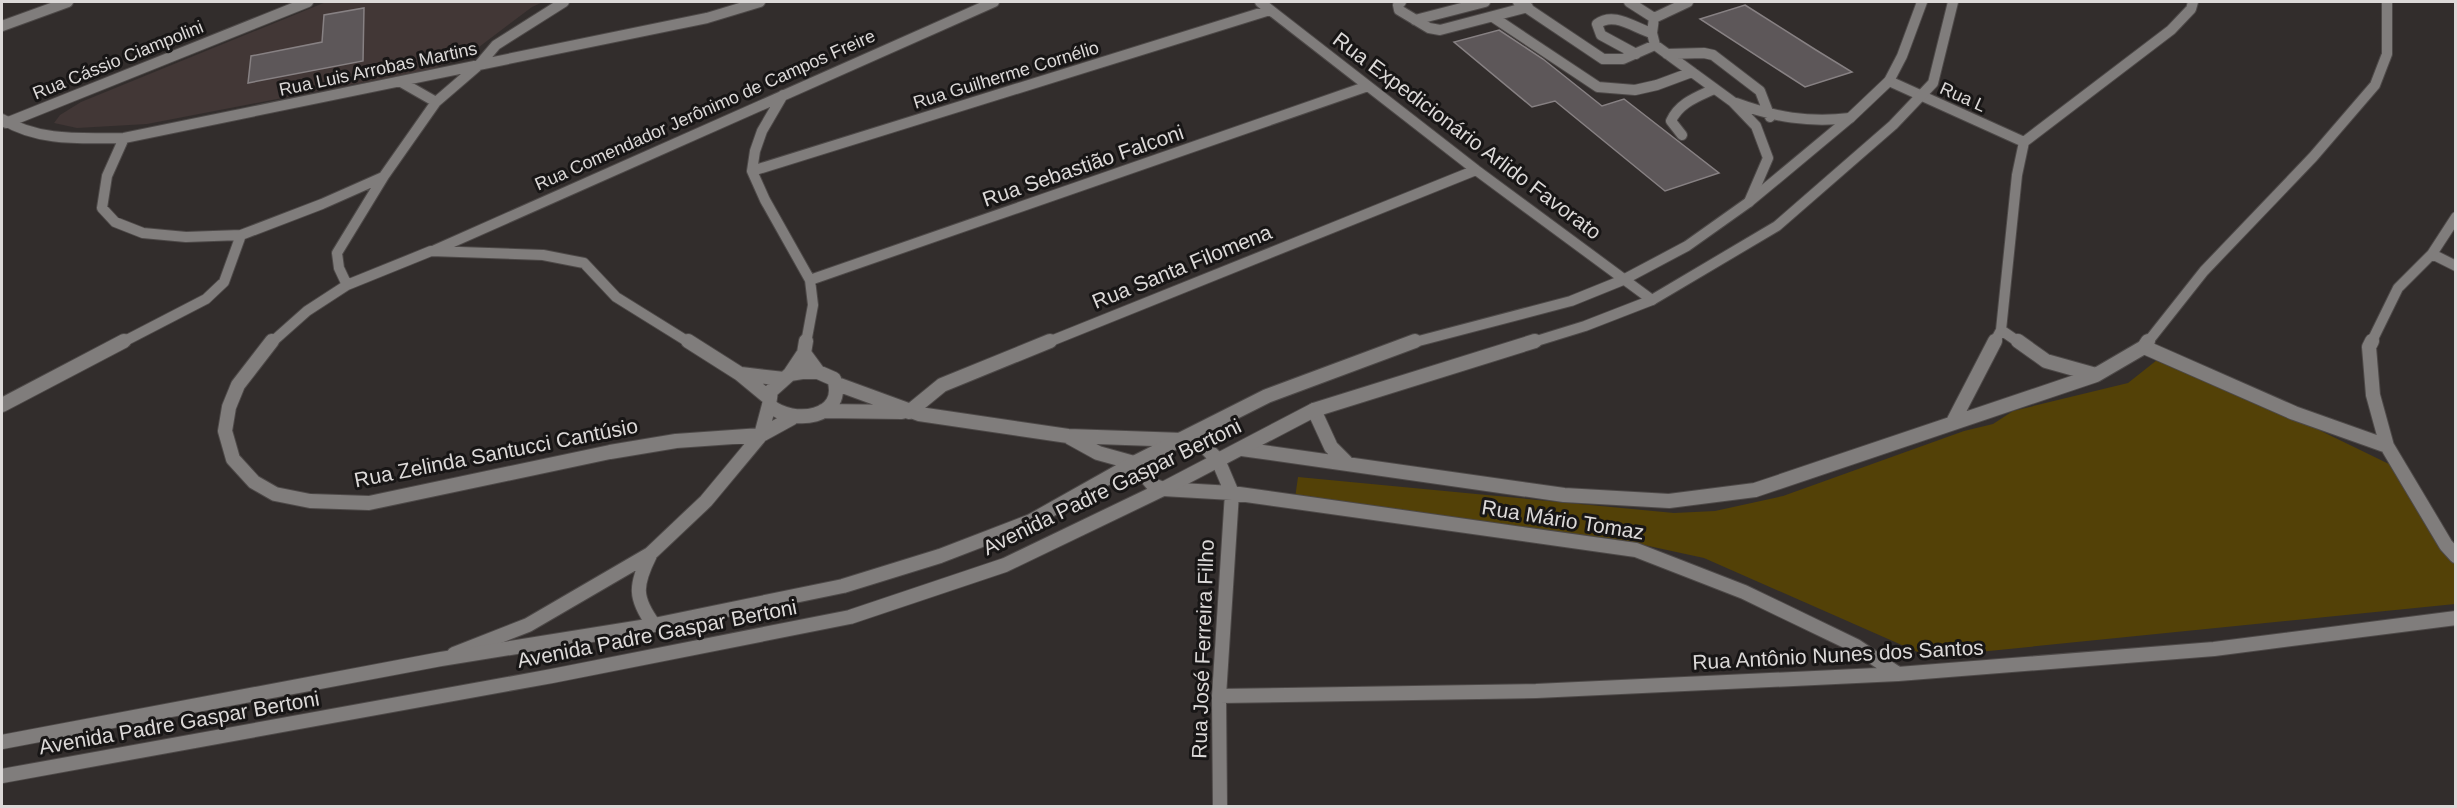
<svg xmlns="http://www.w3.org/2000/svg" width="2457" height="808" font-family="Arial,sans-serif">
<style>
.built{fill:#423736}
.green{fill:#534107}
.building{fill:#5d5759;stroke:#878183;stroke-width:1.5}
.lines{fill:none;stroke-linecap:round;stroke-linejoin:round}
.minor-far1-casing{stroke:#4d4948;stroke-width:12}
.minor-casing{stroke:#4d4948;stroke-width:16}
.tertiary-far1-casing{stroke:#4d4948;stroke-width:12}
.tertiary-casing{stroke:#4d4948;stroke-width:16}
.minor-far1{stroke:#807d7c;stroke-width:10}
.minor{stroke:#807d7c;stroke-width:14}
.tertiary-far1{stroke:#807d7c;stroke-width:10}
.tertiary{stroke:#807d7c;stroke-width:14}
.labels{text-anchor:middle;stroke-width:6;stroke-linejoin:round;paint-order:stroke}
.far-street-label{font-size:18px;fill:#dcd9d8;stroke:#181616}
.street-label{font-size:21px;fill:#dcd9d8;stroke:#181616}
</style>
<rect width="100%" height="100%" fill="#322d2c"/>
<path class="built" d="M326,2H543L532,7L479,47L433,69L147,124L77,128L54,123L60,115L81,102Z"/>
<path class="green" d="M2157,360L2204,374L2389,464L2455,564V604L1929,657L1704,558L1621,540L1295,498L1298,477L1674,513L1715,511L1783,496L1964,431L1993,424L2013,411L2128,383Z"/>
<path class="building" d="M1745,5L1816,50L1852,72L1805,87L1700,19Z
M364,8L363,61L248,83L251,56L322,42L324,15Z
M1499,30L1543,59L1602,106L1624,99L1719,173L1665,191L1555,101L1532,107L1454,42Z"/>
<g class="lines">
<g class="minor-far1-casing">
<path id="minor-far1" d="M1260,2L1476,170L1652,300
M1401,2L1398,5L1399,10L1429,28L1440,30L1528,7
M1518,2L1603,59H1623L1655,45
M1629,2L1654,18
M1688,2L1654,18L1652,33L1655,45L1733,102L1756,126L1768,158L1749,202
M1493,17L1598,87L1635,90L1657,85L1692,72
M1415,20L1485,2
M1636,54L1601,35L1597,24C1614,11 1634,28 1652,33
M1667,54L1704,53L1713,55L1760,91L1770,117
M1889,81L2024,142
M401,82L436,102
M783,95L762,131L755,151L752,171L765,200L810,280L813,305L806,343
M1736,103C1774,117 1809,123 1850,118
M2,119C39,142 82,138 124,138L707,18L760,2
M6,123L308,2
M1682,135L1671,121C1679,103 1697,97 1714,89
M124,138L107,176L102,208L115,222L143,233L186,237L241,235L322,204L383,177
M752,171L1270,10
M435,250L994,2
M2432,254L2456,266
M810,280L1368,86
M347,285L339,268L337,253L384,176L436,102L479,65L496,45L564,2
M2001,330L2020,343
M121,343L206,299L224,282L241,235
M271,343L307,311L347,285L431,251L543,255L584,263L616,297L690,343
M1046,343L1476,170
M1994,343L2001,330L2017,175L2024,142L2171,30L2191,9L2193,2
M2147,343L2204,271L2313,157L2375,85L2387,54V2
M2371,343L2398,288L2432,254L2456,217"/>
</g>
<g class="minor-casing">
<path id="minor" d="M272,341L238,385L229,407L225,431L233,459L254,482L275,494L310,501L369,503L610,452L676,441L761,435
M688,341L740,374L769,398
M2018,341L2046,361L2096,375
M2372,341L2369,347L2373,395L2387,446L2446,545L2456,556
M2144,347L2294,413L2387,446
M804,353L806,341
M802,372H818L834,379C847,418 793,426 769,405L771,391L790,374Z
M741,374L784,379
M790,374L804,353L818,372
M837,384L919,414L1068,436L1183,440
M2,405L124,341
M1314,410L1331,447L1346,462
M823,411L902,412
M909,412L942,385L1050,341
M1953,422L1995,341
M761,435L769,405
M1069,437L1098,453L1134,463
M1242,449L1564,495L1669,501L1755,490L2096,375L2144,347L2148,341
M1218,460L1232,493L1219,696L1220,806
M1163,489L1232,493L1636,550L1744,592L1856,646L1898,674
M650,555C635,585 634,598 654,625
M454,654L528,625L650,554L706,501L761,435L792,418
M1219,696L1536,691L1898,674L2214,649L2456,618"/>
</g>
<g class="tertiary-far1-casing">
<path id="tertiary-far1" d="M2,26L68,2
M1411,343L1571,301L1623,280L1687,246L1749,202L1850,118L1889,81L1902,56L1922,2
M1530,343L1585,326L1652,300L1777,226L1893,125L1933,83L1953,2"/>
</g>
<g class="tertiary-casing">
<path id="tertiary" d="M1183,440L1203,445L1218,460
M1134,463L1153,485L1163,489
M2,742L441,659L654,625L843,586L940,556L1031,521L1134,463L1267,396L1415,341
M2,776L552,676L850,617L1005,565L1163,489L1314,410L1535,341"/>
</g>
<use href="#minor-far1" class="minor-far1"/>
<use href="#minor" class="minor"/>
<use href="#tertiary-far1" class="tertiary-far1"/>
<use href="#tertiary" class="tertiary"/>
</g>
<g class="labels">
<g class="far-street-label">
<text transform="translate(118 60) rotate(-22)" y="6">Rua Cássio Ciampolini</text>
<text transform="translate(378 69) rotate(-12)" y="6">Rua Luis Arrobas Martins</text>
<text transform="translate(1006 75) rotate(-17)" y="6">Rua Guilherme Cornélio</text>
<text transform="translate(1963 97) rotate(24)" y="6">Rua L</text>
<text transform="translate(705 110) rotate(-24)" y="6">Rua Comendador Jerônimo de Campos Freire</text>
</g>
<g class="street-label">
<text transform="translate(1467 136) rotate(37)" y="7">Rua Expedicionário Arlido Favorato</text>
<text transform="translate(1083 166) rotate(-19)" y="7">Rua Sebastião Falconi</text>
<text transform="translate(1182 267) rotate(-22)" y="7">Rua Santa Filomena</text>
<text transform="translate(496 453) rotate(-11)" y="7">Rua Zelinda Santucci Cantúsio</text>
<text transform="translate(1112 487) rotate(-26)" y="7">Avenida Padre Gaspar Bertoni</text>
<text transform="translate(1563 520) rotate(9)" y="7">Rua Mário Tomaz</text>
<text transform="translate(657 634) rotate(-11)" y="7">Avenida Padre Gaspar Bertoni</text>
<text transform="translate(1203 649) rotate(-88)" y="7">Rua José Ferreira Filho</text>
<text transform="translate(1838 655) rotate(-3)" y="7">Rua Antônio Nunes dos Santos</text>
<text transform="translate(179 723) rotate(-10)" y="7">Avenida Padre Gaspar Bertoni</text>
</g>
</g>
<rect width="2457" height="808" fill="none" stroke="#dcd9d8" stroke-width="6"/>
</svg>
